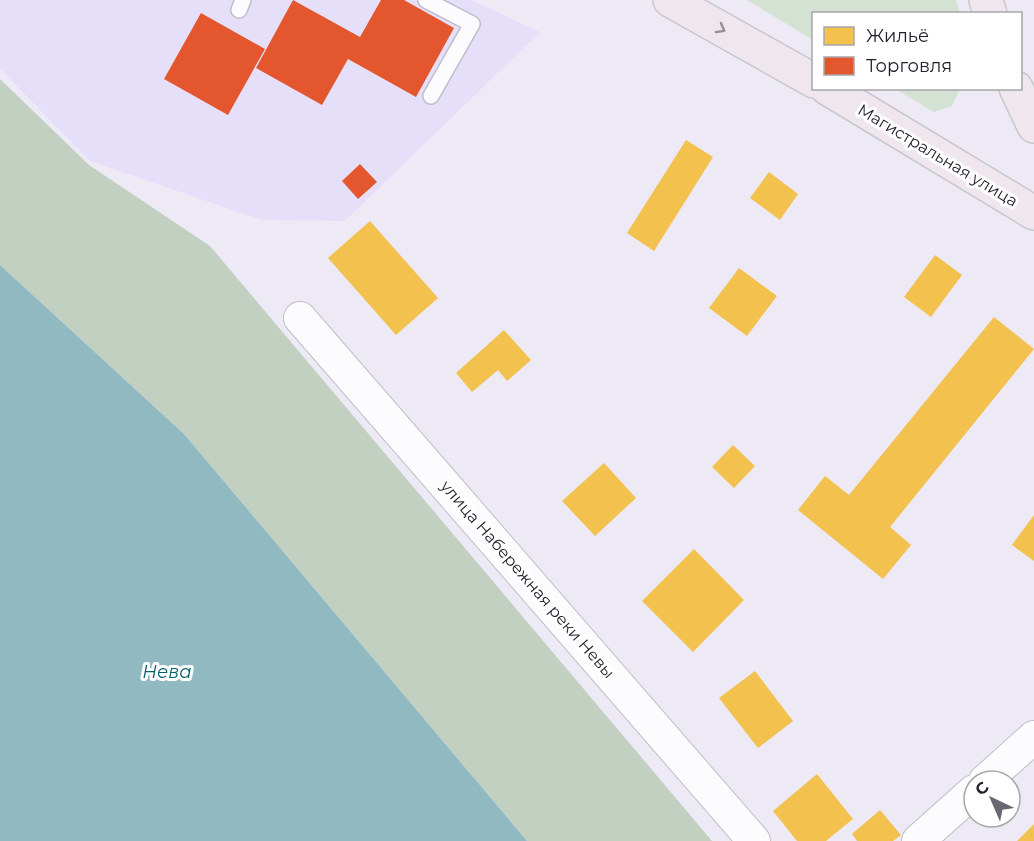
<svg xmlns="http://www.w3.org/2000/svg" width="1034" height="841" font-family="Montserrat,sans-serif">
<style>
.built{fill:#e6dffa}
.green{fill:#d4e2d3}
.forest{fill:#c1d0c0}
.water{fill:#90b9c2}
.homes{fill:#f2c14e}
.shops{fill:#e4572e}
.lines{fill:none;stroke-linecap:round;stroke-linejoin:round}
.service-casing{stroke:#c0bdc8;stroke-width:18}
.minor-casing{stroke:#c0bdc8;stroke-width:34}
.primary-casing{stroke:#c8c7cd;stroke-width:36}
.service{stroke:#fcfcfe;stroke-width:15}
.minor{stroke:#fcfcfe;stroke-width:32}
.primary{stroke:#f0e7ee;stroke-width:33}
.oneway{stroke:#948d97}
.labels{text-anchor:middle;stroke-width:6;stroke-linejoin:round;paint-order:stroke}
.street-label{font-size:16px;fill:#23202c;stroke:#fff}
.water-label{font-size:18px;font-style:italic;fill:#066068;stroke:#fff}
</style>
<rect width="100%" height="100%" fill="#edeaf6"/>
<path class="built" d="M0,0H471L540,32L345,221L262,220L90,161L0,69Z"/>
<path class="green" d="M747,0H956L960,13L814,14L813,40Z
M895,89L960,88V89L952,106L934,112Z"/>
<path class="forest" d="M0,79L89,165L210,246L712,841H527L184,434L0,265Z"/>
<path class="water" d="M0,265L184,434L527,841H0Z"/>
<path class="homes" d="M686,140L713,157L654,251L627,233Z
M769,172L798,194L780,220L750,198Z
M370,221L438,298L396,335L328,258Z
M935,255L962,275L931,317L904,297Z
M739,268L777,296L747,336L709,308Z
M994,317L1034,349L890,527L911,545L883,579L798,510L825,476L849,495Z
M504,330L531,360L507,381L498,370L472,392L456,373Z
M733,445L755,466L734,488L712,467Z
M604,463L636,498L595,536L562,501Z
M1034,515V561L1012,545Z
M694,549L744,600L693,652L642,601Z
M755,671L793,721L758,748L719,698Z
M817,774L853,819L826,841H797L773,811Z
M880,810L901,835L893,841H857L852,834Z
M1034,824V841H1017Z"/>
<path class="shops" d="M293,0L360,37L381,0H404L454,28L416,97L348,59L322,105L256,68Z
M201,13L265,49L228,115L164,79Z
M360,164L377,182L358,199L342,181Z"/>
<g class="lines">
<g class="service-casing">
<path id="service" d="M426,0L472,24L431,96
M239,10L243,0"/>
</g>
<g class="minor-casing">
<path id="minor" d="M300,318L754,841
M985,781L1034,737
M918,841L974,791"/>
</g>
<g class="primary-casing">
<path id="primary" d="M670,0L814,81
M986,0L990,14
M827,88L1034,213
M1016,88L1034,126"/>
</g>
<use href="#service" class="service"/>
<use href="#minor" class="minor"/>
<use href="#primary" class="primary"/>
</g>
<defs><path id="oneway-chevron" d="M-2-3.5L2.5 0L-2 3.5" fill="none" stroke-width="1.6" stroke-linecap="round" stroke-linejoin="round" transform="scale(1.5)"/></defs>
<use class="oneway" href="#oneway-chevron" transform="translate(721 29) rotate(29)"/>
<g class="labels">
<g class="street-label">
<text transform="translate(938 155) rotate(31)" y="6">Магистральная улица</text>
<text transform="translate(528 579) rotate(49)" y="6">улица Набережная реки Невы</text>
</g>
<g class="water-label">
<text x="167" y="678">Нева</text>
</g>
</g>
<rect x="812" y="12" width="210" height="78" fill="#ffffff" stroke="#a7a6ab" stroke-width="1.5"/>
<rect x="824" y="27" width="30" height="18" fill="#f2c14e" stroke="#a7a6ab" stroke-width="1.5"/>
<text x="866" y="42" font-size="18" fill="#23202c">Жильё</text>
<rect x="824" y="57" width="30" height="18" fill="#e4572e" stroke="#a7a6ab" stroke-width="1.5"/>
<text x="866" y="72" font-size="18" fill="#23202c">Торговля</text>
<g transform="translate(992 799) rotate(316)"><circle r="28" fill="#ffffff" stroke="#a7a6ab" stroke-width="1.5"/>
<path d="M0-4.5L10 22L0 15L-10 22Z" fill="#6a6773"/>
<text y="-9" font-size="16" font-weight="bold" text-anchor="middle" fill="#23202c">С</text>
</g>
</svg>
